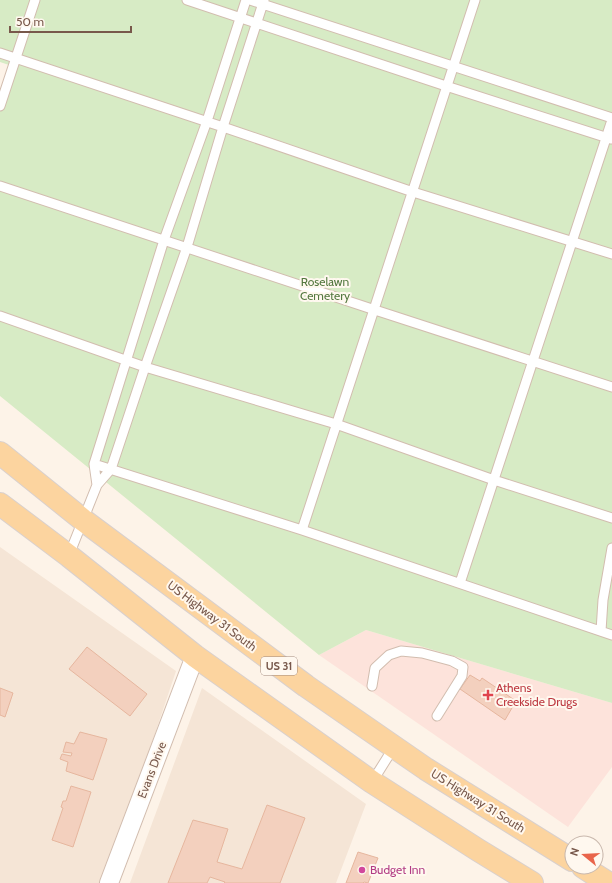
<svg xmlns="http://www.w3.org/2000/svg" width="612" height="883" font-family="Cabin,sans-serif">
<style>
.residential{fill:#f5e5d6}
.commercial{fill:#fde3db}
.green{fill:#d7ebc5}
.building{fill:#f3d0be;stroke:#e6b69e}
.lines{fill:none;stroke-linecap:round;stroke-linejoin:round}
.lane-casing{stroke:#d2bdaf;stroke-width:11}
.street-casing{stroke:#d2bdaf;stroke-width:20}
.primary-casing{stroke:#d9d0cd;stroke-width:24}
.lane{stroke:#fff;stroke-width:9}
.street{stroke:#fff;stroke-width:18}
.primary{stroke:#fcd49f;stroke-width:22}
.health-dot{fill:#e0444e;stroke:#fff8ef;stroke-width:1.5}
.hotel-dot{fill:#d1479c;stroke:#fff8ef;stroke-width:1.5}
.labels{text-anchor:middle;stroke-width:4;stroke-linejoin:round;paint-order:stroke}
.shield{fill:#fff8ef;stroke:#a0887c;stroke-width:1}
.shield-label{font-size:11px;font-weight:bold;fill:#78584b}
.park-label{font-size:12px;fill:#53783f;stroke:#fff8ef}
.street-label{font-size:12px;fill:#78584b;stroke:#fff8ef}
.health-label{font-size:12px;fill:#be3a42;stroke:#fff8ef;text-anchor:start}
.hotel-label{font-size:12px;fill:#b23c85;stroke:#fff8ef;text-anchor:start}
</style>
<rect width="100%" height="100%" fill="#fdf3e8"/>
<path class="residential" d="M0,547L176,671L105,883H0Z
M202,688L366,804L336,883H130Z"/>
<path class="commercial" d="M366,630L612,703V767L568,827L319,655Z"/>
<path class="green" d="M0,0H612V703L366,630L319,655L0,396V92L9,65L0,62Z"/>
<path class="building" d="M87,647L147,694L130,716L69,669Z
M470,675L480,681L482,678L516,701L505,720L460,689Z
M0,688L13,693L5,717L0,715Z
M80,732L107,739L93,780L66,771L68,762L60,759L62,754L71,756L72,753L63,752L66,742L74,744Z
M71,786L91,792L73,847L52,840L63,808L61,807L63,801H66Z
M267,805L305,818L280,883H224L225,882L210,877L207,883H168L193,820L228,829L217,862L242,869Z
M358,852L378,858L368,883L364,882L363,883H346Z"/>
<g class="lines">
<g class="lane-casing">
<path id="lane" d="M187,0L446,86L611,139
M250,0L612,118
M0,53L223,127L413,192L612,254
M0,106L35,0
M0,186L375,310L612,387
M0,316L145,367L336,424L494,480L612,518
M94,464L302,530L612,635
M97,485L94,464L164,240L207,121L246,0
M302,530L475,0
M69,555L97,485L111,469L145,367L187,247L223,127L264,0
M460,583L612,120
M601,631L603,600L612,548
M372,686L375,668L389,655L401,651L422,653L452,661L463,667L462,676L437,716
M372,782L394,747"/>
</g>
<g class="street-casing">
<path id="street" d="M109,883L195,656"/>
</g>
<g class="primary-casing">
<path id="primary" d="M0,453L83,520L306,686L426,769L572,860
M0,504L69,556L195,656L372,782L478,850L532,883
M583,867L608,883"/>
</g>
<use href="#lane" class="lane"/>
<use href="#street" class="street"/>
<use href="#primary" class="primary"/>
</g>
<path class="health-dot" d="M486 689h4v4h4v4h-4v4h-4v-4h-4v-4h4z"/>
<circle class="hotel-dot" cx="362" cy="870" r="4"/>
<g class="labels">
<rect class="shield" x="261" y="657" width="36" height="18" rx="3"/>
<g class="shield-label">
<text x="279" y="670">US 31</text>
</g>
<g class="park-label">
<text x="325" y="286">Roselawn<tspan x="325" dy="14">Cemetery</tspan></text>
</g>
<g class="street-label">
<text transform="translate(212 616) rotate(37)" y="4">US Highway 31 South</text>
<text transform="translate(152 770) rotate(-69)" y="4">Evans Drive</text>
<text transform="translate(478 801) rotate(32)" y="4">US Highway 31 South</text>
</g>
<g class="health-label">
<text x="496" y="692">Athens<tspan x="496" dy="14">Creekside Drugs</tspan></text>
</g>
<g class="hotel-label">
<text x="370" y="874">Budget Inn</text>
</g>
</g>
<g transform="translate(584 855) rotate(288)"><circle r="19" fill="#fff8ef" stroke="#c9b8ad"/>
<path d="M0-3L7 15L0 10L-7 15Z" fill="#e9654b"/>
<text y="-6" font-size="11" font-weight="bold" text-anchor="middle" fill="#78584b">N</text>
</g>
<path d="M10 26v6h121v-6" fill="none" stroke="#78584b" stroke-width="2"/>
<text x="16" y="26" font-size="12" fill="#78584b" stroke="#fff8ef" stroke-width="3" paint-order="stroke">50 m</text>
</svg>
